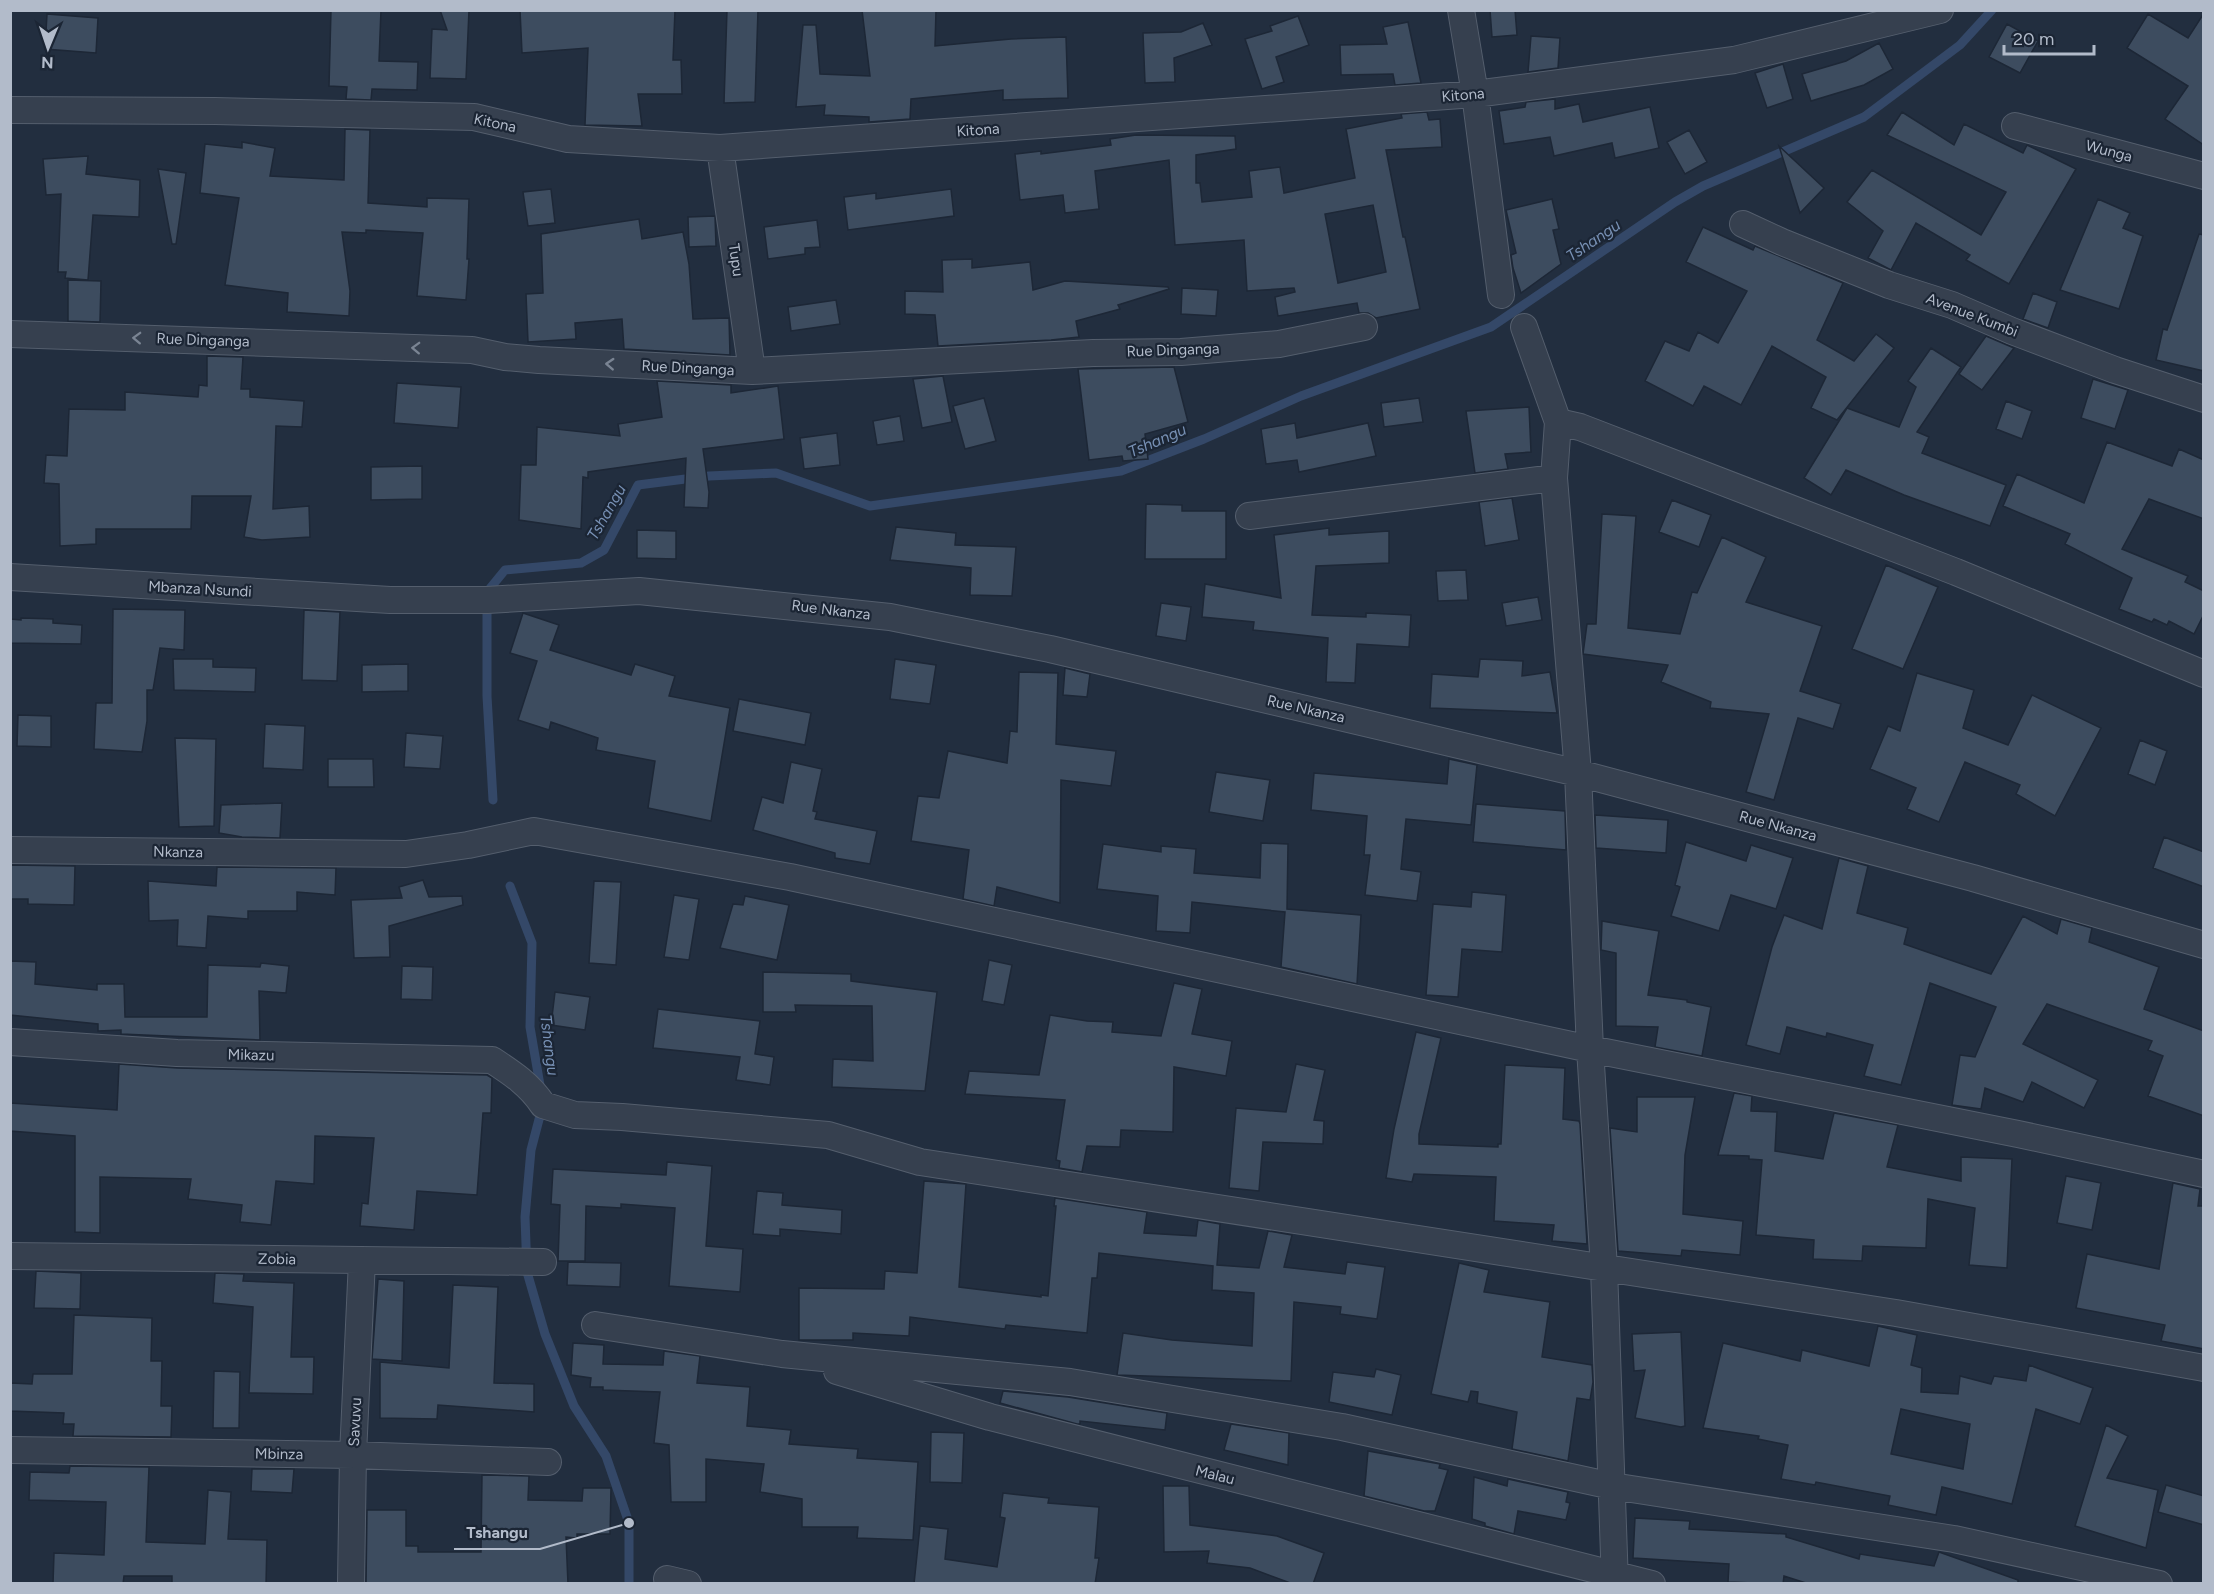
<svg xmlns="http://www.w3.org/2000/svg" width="2214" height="1594" font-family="Figtree,sans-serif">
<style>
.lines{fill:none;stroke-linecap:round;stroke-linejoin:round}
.stream{stroke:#344868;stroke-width:9}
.building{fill:#3d4c5f;stroke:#1d2736;stroke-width:1.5;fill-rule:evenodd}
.street-casing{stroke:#545e6d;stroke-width:28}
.street{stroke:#36404f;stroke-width:26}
.oneway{stroke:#7a8493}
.labels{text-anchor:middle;stroke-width:4.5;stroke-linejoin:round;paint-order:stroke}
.street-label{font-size:15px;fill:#b2bbca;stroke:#1b2534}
.water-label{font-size:16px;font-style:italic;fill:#7790b4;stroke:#1b2534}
.leader{fill:none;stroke:#b2bbca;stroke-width:2}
.callout-dot{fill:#b2bbca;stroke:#1b2534;stroke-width:2}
.callout-label{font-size:16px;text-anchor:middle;font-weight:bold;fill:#b2bbca;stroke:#1b2534;stroke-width:4.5;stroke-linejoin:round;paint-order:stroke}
</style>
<rect width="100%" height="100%" fill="#222e3f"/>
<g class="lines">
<path class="stream" d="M493,800L487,696V592L505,570L581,563L604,550L638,485L709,476L776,473L870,506L1121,471L1204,439L1301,396L1491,327L1675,202L1703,186L1864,117L1960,45L1992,10
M510,886L532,943L530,1027L541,1091
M542,1108L531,1150L525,1217L527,1272L545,1334L574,1406L606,1456L629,1523V1584"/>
</g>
<path class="building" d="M331,10H381L379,61L418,62L417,90L372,89L371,100L346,99L347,87L329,86Z
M440,10H469L466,79L430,78L432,29L447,30Z
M520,10H675L673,60H681L682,94H638L642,126L585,125L588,48L522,53Z
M727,10H758L755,102L724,103Z
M862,10H936L935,46L1011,39L1066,37L1068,98L1003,100V90L911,99L910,119L869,122V117L824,115L825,105L796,107L803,25H816L820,74L870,76Z
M1490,10H1515L1517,35L1492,37Z
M2204,13V145L2165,119L2188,86L2127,48L2148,14L2188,38Z
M47,14L98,18L96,53L45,49Z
M1298,16L1309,45L1276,57L1284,82L1262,89L1245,39L1272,31L1270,26Z
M1408,22L1421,83L1395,85L1393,74L1341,75L1340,45L1387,44L1383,27Z
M1203,23L1212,45L1174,58L1175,82L1145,83L1143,33L1181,32Z
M2007,24L2038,41L2020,73L1989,57Z
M1531,36L1560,38L1558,68L1528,72Z
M1879,43L1893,69L1864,85L1811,101L1802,74L1846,61Z
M1783,64L1793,99L1767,108L1755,73Z
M1555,99V109L1579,104L1583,122L1650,107L1659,148L1615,158L1612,143L1554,156L1550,137L1504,144L1499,111L1525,107L1526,102Z
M1427,112L1429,120L1440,119L1442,147L1386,150L1403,237H1405L1420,309L1376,318L1368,313H1359L1357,303L1278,316L1275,297L1295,292L1294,288L1247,291L1244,240L1175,245L1169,160L1095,171L1099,209L1065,213L1063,195L1020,200L1015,154L1041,151V154L1111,145L1110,139L1136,135L1235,136L1236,149L1196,155V183H1200L1202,202L1252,197L1249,171L1280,167L1284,193L1355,178L1346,129L1402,118L1401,114ZM1373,205L1386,272L1338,283L1325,214Z
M1902,112L1954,145L1964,124L2023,153L2027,145L2076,169L2009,284L1966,260L1970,255L1916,223L1891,270L1868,258L1883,231L1847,202L1872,170L1981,235L2006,192L1887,135Z
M345,129L370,130L368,203L427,207V198L469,199L467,259H469L466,300L417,296L423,233L366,230V233L342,232L350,291L349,316L287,312L288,293L225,285L239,198L200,193L205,144L242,148V142L275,148L270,176L344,180Z
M1689,130L1707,162L1685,174L1667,142Z
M1779,146L1824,188L1800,213Z
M88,156L86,174L140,180L139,217L93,215L88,280L65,278L66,272H58L61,194L46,195L43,159Z
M158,169L186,173L176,244H172Z
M551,189L555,223L528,226L523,192Z
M951,189L954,216L848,230L844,197L876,193V199Z
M1552,199L1559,229L1553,230L1561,264L1521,293L1513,268L1511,255L1516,253L1506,210Z
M2098,199L2130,213L2123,228L2143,236L2119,309L2060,290Z
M715,216L716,246L689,247L688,217Z
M639,219L642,239L683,232L689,264L693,319L729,318L730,355L624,349L622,319L575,323L576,339L528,342L526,294L543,293L541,234Z
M817,220L820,247L805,248V254L768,259L764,227Z
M1703,227L1753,250L1755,246L1843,283L1817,340L1854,361L1876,334L1894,348L1837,420L1811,408L1826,377L1772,346L1741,405L1704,386L1693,406L1645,381L1665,341L1689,351L1698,332L1718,343L1747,291L1686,262Z
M2199,234L2204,235V371L2156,360L2163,329L2167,330Z
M972,259V268L1030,262L1033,290L1065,281L1168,287L1169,289L1118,305L1120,309L1076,321L1079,337L1051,340L938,346L935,315L905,314V291L943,292L942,260Z
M68,280L101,281L100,322L68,321Z
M1182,288L1218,290L1216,316L1181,314Z
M2033,293L2057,302L2048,328L2023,319Z
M836,300L840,324L791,331L788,307Z
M1986,336L2014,348L1982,390L1959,374Z
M1931,348L1961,367L1917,432L1929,437L1922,453L2006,485L1990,526L1904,495L1846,470L1831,495L1804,478L1847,408L1899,427L1916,387L1908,381Z
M207,356L243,357L241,389H250V397L304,401L302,427L276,426L273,509L309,506L310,537L262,540L244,537L251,496H192L191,529H96V544L60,546L59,484L44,483L46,455L67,456L69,409L125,410V392L198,397L199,385L207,386Z
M1174,367L1188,422L1145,434L1148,459L1123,461L1122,456L1089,460L1078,369Z
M943,376L952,422L922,428L913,379Z
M2093,379L2128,390L2115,429L2081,418Z
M657,381L731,385V393L778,386L784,439L703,449L709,492L708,508L684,507L686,458L588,472V478L583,477L581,529L519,520L521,465H536L537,427L620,436L618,424L662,417Z
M397,383L461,387L458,428L394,423Z
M984,398L996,441L965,449L953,406Z
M1419,398L1423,422L1384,427L1381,403Z
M2006,401L2032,411L2022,439L1996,429Z
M1529,407L1531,452L1505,454L1508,469L1475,473L1466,411Z
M900,416L904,441L877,445L873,421Z
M1295,423L1297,438L1368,423L1376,456L1299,472L1297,460L1266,464L1261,429Z
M837,433L840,465L804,469L800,438Z
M2107,442L2172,466L2179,449L2204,460V519L2149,499L2122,549L2188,576L2185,582L2204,591V614L2194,634L2169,621L2167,625L2154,619L2152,622L2119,609L2132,578L2065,544L2070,534L2003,506L2017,474L2084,503Z
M422,466V499L371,500V467Z
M1512,498L1519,540L1485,546L1479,502Z
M1672,500L1711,515L1699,547L1659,532Z
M1146,504L1182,505V511H1226V559H1145Z
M1602,514L1636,516L1628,628L1680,634L1692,592L1697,593L1722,537L1766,557L1746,602L1822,626L1800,691L1841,704L1833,729L1798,718L1774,800L1746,792L1769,714L1710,708L1711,702L1661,682L1668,665L1583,654L1587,624H1596Z
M896,527L956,533L955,545L1016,547L1012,596L970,595L971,568L890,560Z
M1329,528V535L1389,531V563L1316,566L1312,615L1366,617V613L1411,615L1409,647L1357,644L1355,683L1326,682L1328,638L1253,630L1254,622L1202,617L1205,584L1281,598L1274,535Z
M637,530L676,531V559L637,558Z
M1886,565L1938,587L1903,669L1852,649Z
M1466,570L1468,600L1438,601L1436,571Z
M1538,597L1542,620L1506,626L1502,603Z
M1161,603L1191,607L1186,641L1156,636Z
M113,609L185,610L184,650L160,648L153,690H147V721L142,752L94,749L96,703H112Z
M304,610L340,612L337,681L302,680Z
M523,613L559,625L550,650L631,675L635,664L675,676L669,696L730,708L711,821L648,808L655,761L596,750L598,738L551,722L549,730L518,720L537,661L510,653Z
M21,618L53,619V623L82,625L81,644L10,643V619L21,620Z
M173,659H213V667L256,668L255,692L174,690Z
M895,659L936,665L930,704L890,699Z
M1480,659L1523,661L1522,676L1550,672L1557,713L1430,708L1432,674L1478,677Z
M408,664V691L362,692V665Z
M1065,668L1090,674L1087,697L1063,695Z
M1019,672L1058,673L1056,744L1116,751L1111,786L1061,780L1060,903L997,887L994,906L963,899L969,850L911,841L918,796L939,798L948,751L1007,763L1010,731L1017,732Z
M1917,673L1974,690L1963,728L2008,745L2032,695L2101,728L2055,816L2016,794L2020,785L1965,762L1939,822L1907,809L1916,788L1870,769L1888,726L1900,731Z
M739,699L811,713L805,745L733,731Z
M18,715L51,716V747L17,746Z
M265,724L305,726L303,770L263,768Z
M406,733L443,736L440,769L404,767Z
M175,738L216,739L214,826L179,827Z
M2140,740L2167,751L2155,785L2128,774Z
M328,759H373L374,787H328Z
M1449,759L1477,765L1471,825L1406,819L1401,869L1421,872L1417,901L1365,895L1370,855H1364L1367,816L1311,810L1314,773L1447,784Z
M791,762L822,769L813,811L817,812L815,819L877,831L870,864L835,858V853L753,830L762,797L783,803Z
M1216,772L1270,780L1263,821L1209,812Z
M282,803L280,838L242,837L219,833L221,805Z
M1476,804L1565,811L1566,850L1473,842Z
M1595,815L1668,820L1666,853L1596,848Z
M2164,837L2204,852V887L2153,868Z
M1686,842L1746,861L1751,845L1793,858L1776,909L1731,895L1719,931L1671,916L1680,887L1675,885Z
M1261,843L1288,844L1287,909L1361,915L1357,984L1281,967L1285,912L1192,902L1190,933L1156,931L1158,896L1097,889L1103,844L1161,852V846L1196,849L1194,873L1260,878Z
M1839,858L1868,866L1857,913L1908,928L1904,944L1991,974L2023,916L2057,934L2061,919L2092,928L2089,942L2159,967L2144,1009L2204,1031V1116L2148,1096L2163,1056L2148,1050L2152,1041L2047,1004L2023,1044L2098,1080L2084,1108L2032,1082L2023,1102L1985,1088L1981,1109L1952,1105L1960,1055L1975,1057L1996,1007L1930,983L1901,1085L1864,1076L1873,1045L1827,1033L1826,1037L1787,1027L1780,1054L1746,1045L1772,947L1784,915L1822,929Z
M10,865L75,866L74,905L28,904V899H10Z
M217,867L336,868L335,895L297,892V911H248V919L208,916L206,948L177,946L178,920L149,921L148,881L216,886Z
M423,880L429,897L462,896L463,905L389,926L390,957L354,958L351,900L402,898L399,887Z
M594,881L621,882L616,965L589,963Z
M1472,892L1506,895L1502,952L1462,949L1458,997L1426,995L1433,904L1471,907Z
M674,895L699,899L689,960L664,957Z
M745,896L789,905L777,960L720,948L733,904L743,905Z
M1602,921L1659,931L1648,995L1687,1000V1002L1711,1007L1702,1056L1655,1047L1658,1027L1616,1026V953L1601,950Z
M989,960L1012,965L1004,1005L982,1001Z
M10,961L36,962L35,984L97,990V984H124L125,1017H207L208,965L260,967L261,963L289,966L286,993L259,991L260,1040L121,1034V1030L98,1031V1024L10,1015Z
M402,966L433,967L432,1000L401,999Z
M763,972L851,974V981L937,992L925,1091L832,1087L833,1059L873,1061L872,1006L795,1005L796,1012H763Z
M1174,983L1202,989L1192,1034L1232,1041L1226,1076L1174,1067L1173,1132L1121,1130L1120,1147L1087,1146L1082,1172L1059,1168L1060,1161L1056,1160L1065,1100L965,1094L969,1071L1039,1075L1050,1015L1087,1021L1113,1022L1112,1032L1161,1036Z
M555,992L590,997L585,1030L551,1025Z
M658,1009L760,1021L755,1054L774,1057L770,1085L736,1080L740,1057L653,1048Z
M1416,1032L1441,1038L1419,1134V1144L1498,1147V1144H1501L1505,1065L1565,1068L1563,1119L1579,1121L1580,1124L1587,1244L1552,1241L1554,1225L1494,1221L1496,1177L1414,1174L1412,1182L1386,1178L1394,1129Z
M119,1064L177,1068L487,1075L492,1078L491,1113H483L477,1195L417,1191L414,1230L360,1226L362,1203L368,1204L374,1138L315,1136L314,1184L276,1181L271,1225L240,1222L242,1205L188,1199L191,1179L100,1177V1233L75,1232V1136L10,1131V1103L117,1110Z
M1296,1064L1325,1070L1314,1120L1324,1121L1323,1144L1263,1142L1259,1191L1229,1188L1236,1108L1286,1112Z
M1734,1093L1752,1096L1751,1111L1777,1112L1775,1151L1823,1159L1834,1113L1898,1125L1887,1167L1961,1181V1157L2012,1159L2007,1268L1969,1265L1975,1208L1928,1199L1926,1248L1863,1246L1862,1261L1813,1259L1814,1240L1756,1235L1762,1160L1749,1159V1156L1718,1155Z
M1637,1097H1695L1685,1155L1683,1214L1743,1221L1740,1255L1682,1250L1681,1256L1618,1251L1610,1128L1637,1132Z
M667,1162L712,1166L706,1246L743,1249L740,1292L669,1286L675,1208L621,1204V1208L586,1206L585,1261H558L560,1205L551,1204L553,1169L666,1175Z
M2066,1176L2101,1183L2092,1230L2057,1223Z
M924,1181L966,1184L959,1287L1041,1297V1295L1048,1296L1056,1206H1054L1055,1198L1147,1212L1144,1233L1196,1236L1198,1220L1220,1224L1217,1265L1259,1268L1268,1231L1292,1235L1284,1267L1345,1274L1347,1262L1385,1267L1377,1319L1340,1314L1341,1307L1294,1302L1291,1381L1117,1375L1123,1333L1172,1340L1252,1346L1254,1293L1212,1290L1213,1266L1099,1253L1097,1278H1092L1087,1333L1006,1325L1005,1329L910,1317L909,1336L853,1333V1340H799V1288L884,1289L885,1271L917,1273Z
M2173,1183L2200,1189L2198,1206H2204V1349L2161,1341L2165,1325L2076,1308L2087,1254L2159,1269Z
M757,1191L783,1193L782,1205L842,1210L841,1234L780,1229V1236L753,1234Z
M568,1262L621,1263L620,1287L567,1285Z
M1459,1263L1489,1270L1484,1292L1550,1302L1542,1357L1592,1365L1593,1382L1590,1400L1577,1398L1568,1461L1512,1449L1517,1412L1477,1403L1478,1392L1471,1391L1468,1402L1431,1394Z
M36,1271L81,1273L80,1309L34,1308Z
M215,1273L244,1274L243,1281L294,1283L291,1357H314L313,1394L249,1393L253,1307L213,1303Z
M378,1279L404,1281L402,1361L372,1359Z
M453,1285L498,1287L494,1383L534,1384V1412L438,1405L437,1419L380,1418V1362L449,1368Z
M74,1315L152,1318L151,1361H162L161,1406H172L171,1437L73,1436L74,1424H63L64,1413L10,1411V1383L32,1384L33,1374H72Z
M1878,1326L1917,1335L1911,1365L1922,1368L1921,1392L1958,1394L1960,1376L1991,1384L1994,1376L2026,1381L2029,1365L2093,1388L2080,1424L2036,1409L2012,1504L1942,1487L1936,1515L1888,1505L1890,1496L1816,1482L1815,1485L1781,1479L1788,1445L1758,1439L1759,1436L1703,1428L1723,1343L1800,1361L1802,1350L1869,1366ZM1901,1409L1970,1424L1963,1469L1891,1454Z
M1681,1332L1685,1426L1681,1427L1635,1418L1645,1370L1634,1371L1632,1334Z
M573,1343L604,1345L603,1364L663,1365L664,1351L700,1356L697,1383L750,1387L747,1426L791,1430L789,1444L858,1449L857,1458L918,1462L913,1540L857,1538L858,1527H802V1499L760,1492L764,1464L706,1459V1502H671L669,1445L654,1443L660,1392L603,1390V1387H590L591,1378L571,1375Z
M1376,1369L1401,1375L1392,1415L1329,1402L1333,1372L1374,1377Z
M214,1371L240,1372L239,1428H213Z
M1003,1391L1068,1397L1167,1413L1165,1430L1080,1421V1424H1077L1000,1403Z
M1231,1424L1289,1433L1288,1465L1224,1450Z
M2106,1425L2128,1436L2107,1478L2158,1490L2146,1548L2075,1526Z
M931,1432L964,1433L962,1483L930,1482Z
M1368,1451L1440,1464L1439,1468L1448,1470L1435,1511H1424L1364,1496Z
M70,1466L149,1467L146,1542L205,1544L208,1490L231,1492L228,1539L267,1540L266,1584H172V1576H124L123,1584H53L54,1553L104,1555L106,1502L29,1500L30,1472L69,1473Z
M252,1469H294L292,1493L251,1491Z
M482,1475L529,1476L528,1500L582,1501L583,1488H611L610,1534H577V1538L566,1537L568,1584H366L367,1510H406V1546H418V1552H481Z
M1474,1477L1507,1486L1508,1479L1568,1492L1566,1502L1570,1503L1566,1520L1518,1511L1514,1534L1485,1526V1523L1472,1519Z
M2166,1485L2204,1496V1525L2158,1512Z
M1163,1486H1189L1190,1525L1277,1536L1324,1553L1313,1584H1293L1250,1568L1207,1563L1209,1551L1164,1552Z
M1003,1493L1049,1498L1048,1503L1099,1507L1095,1558H1099L1095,1584H914L920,1526L948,1529L945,1559L997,1567L1005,1518L1000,1517Z
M1635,1518L1690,1521L1689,1529L1786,1534V1537L1859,1559L1860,1554L1934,1566L1939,1552L2018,1580V1584H1809L1784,1576L1783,1584L1728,1582L1729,1564L1633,1558Z"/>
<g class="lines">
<g class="street-casing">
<path id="street" d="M1461,10L1475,94L1501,295
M10,110L215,111L474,117L568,139L720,148L1475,94L1734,60L1940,10
M2015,126L2204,176
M720,148L752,371
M1743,224L1782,242L1889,285L1952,305L2012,331L2115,370L2204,399
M1524,327L1558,422L1554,478L1578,773L1590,1049L1604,1268L1615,1584
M10,334L472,350L505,357L539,360L752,371L1093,353L1181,352L1279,344L1364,327
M1558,422L1580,427L1956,572L2204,674
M1249,516L1554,478
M10,577L390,600H487L639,591L890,617L1050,649L1578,773L1973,878L2204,945
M10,850L406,854L468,845L534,831L790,877L1590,1049L2018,1134L2204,1174
M10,1042L177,1053L492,1060C512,1073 530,1085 543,1105L575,1115L622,1117L828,1135L920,1162L1896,1313L2204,1368
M10,1256L543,1262
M595,1325L782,1354L1070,1382L1342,1427L1612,1486L1954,1539L2159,1584
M837,1371L990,1417L1652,1584
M10,1450L353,1455L548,1462
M667,1579L688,1584
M351,1584L353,1455L362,1260"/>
</g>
<use href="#street" class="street"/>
</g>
<defs><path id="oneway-chevron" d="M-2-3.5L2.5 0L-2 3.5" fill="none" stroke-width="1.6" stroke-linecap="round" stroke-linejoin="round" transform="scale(1.5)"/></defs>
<g class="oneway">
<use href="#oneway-chevron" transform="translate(137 338) rotate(-178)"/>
<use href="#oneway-chevron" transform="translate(416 348) rotate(-178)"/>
<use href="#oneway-chevron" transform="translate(610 364) rotate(-177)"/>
</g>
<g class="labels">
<g class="street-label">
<text transform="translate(1463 95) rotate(-5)" y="5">Kitona</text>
<text transform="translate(495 123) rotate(12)" y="5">Kitona</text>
<text transform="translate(978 130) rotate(-4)" y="5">Kitona</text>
<text transform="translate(2109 151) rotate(15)" y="5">Wunga</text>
<text transform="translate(736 260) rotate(82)" y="5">Tupu</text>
<text transform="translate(1972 315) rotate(21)" y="5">Avenue Kumbi</text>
<text transform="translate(203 340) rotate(2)" y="5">Rue Dinganga</text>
<text transform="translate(1173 350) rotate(-2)" y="5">Rue Dinganga</text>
<text transform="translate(688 368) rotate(3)" y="5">Rue Dinganga</text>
<text transform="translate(200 589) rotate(3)" y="5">Mbanza Nsundi</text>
<text transform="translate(831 610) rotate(7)" y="5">Rue Nkanza</text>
<text transform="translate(1306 709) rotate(13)" y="5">Rue Nkanza</text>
<text transform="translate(1778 826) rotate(15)" y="5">Rue Nkanza</text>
<text transform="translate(178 852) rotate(1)" y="5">Nkanza</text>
<text transform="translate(251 1055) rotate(1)" y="5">Mikazu</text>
<text transform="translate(277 1259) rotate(1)" y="5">Zobia</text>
<text transform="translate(355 1422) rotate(-87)" y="5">Savuvu</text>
<text transform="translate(279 1454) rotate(1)" y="5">Mbinza</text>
<text transform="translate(1215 1475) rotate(14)" y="5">Malau</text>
</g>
<g class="water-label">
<text transform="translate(1593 240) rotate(-34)" y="6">Tshangu</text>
<text transform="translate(1157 440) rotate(-23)" y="6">Tshangu</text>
<text transform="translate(606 512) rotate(-60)" y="6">Tshangu</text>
<text transform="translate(550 1045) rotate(83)" y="6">Tshangu</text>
</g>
</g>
<path class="leader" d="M629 1523L540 1549H454"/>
<circle class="callout-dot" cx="629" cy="1523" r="6"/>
<g class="callout-label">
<text x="497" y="1538">Tshangu</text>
</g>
<rect width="2214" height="1594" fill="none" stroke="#b2bbca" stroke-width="24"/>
<g transform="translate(48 48) rotate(182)" stroke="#1b2534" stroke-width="4.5" paint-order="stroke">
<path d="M0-4.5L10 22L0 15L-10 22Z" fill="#b2bbca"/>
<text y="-9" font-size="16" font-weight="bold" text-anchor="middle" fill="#b2bbca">N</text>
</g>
<path d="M2004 45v9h90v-9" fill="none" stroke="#b2bbca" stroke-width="3"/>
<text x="2013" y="45" font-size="18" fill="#b2bbca" stroke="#1b2534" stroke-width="4.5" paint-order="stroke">20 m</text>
</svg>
